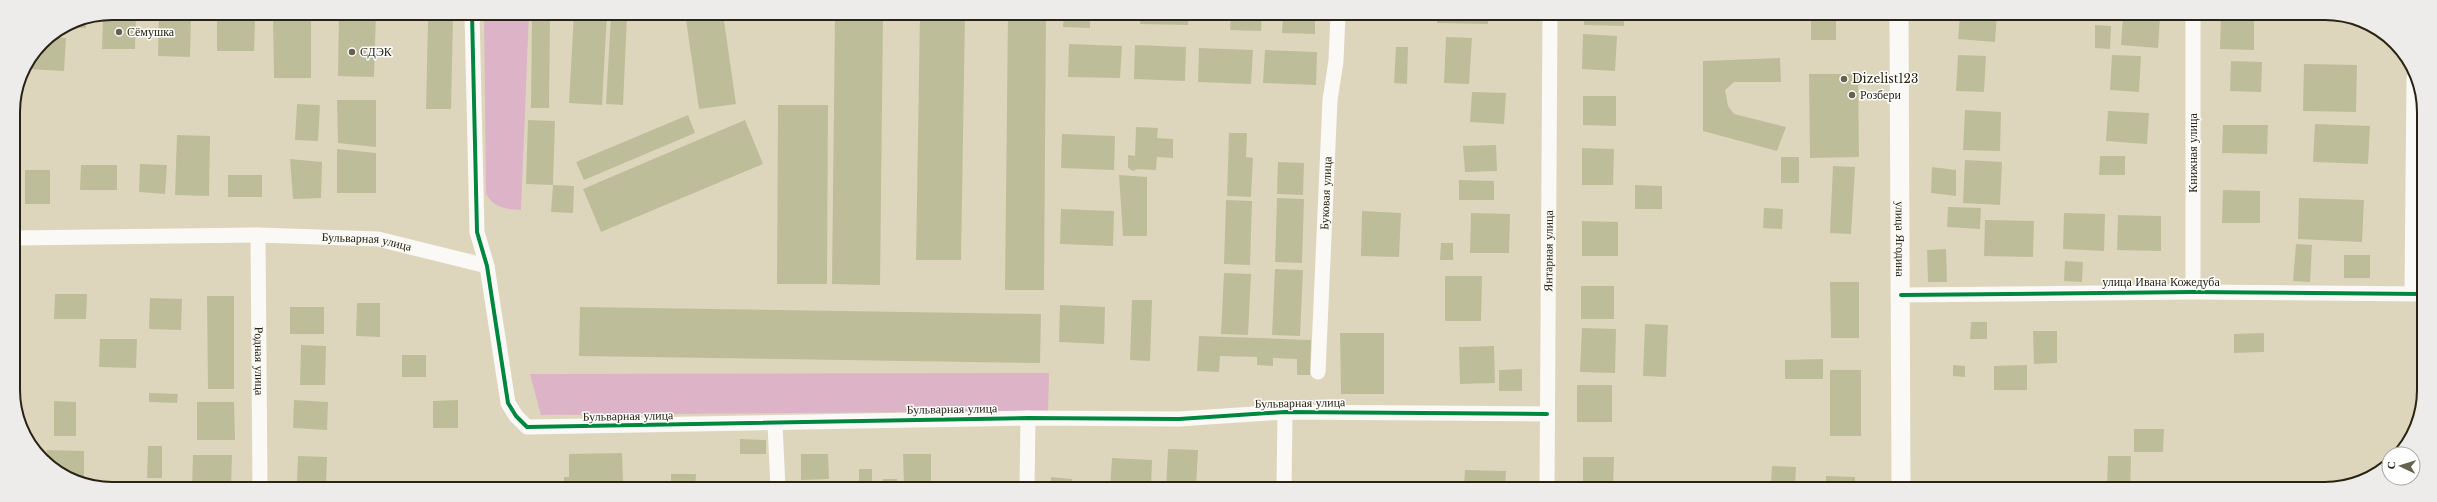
<svg xmlns="http://www.w3.org/2000/svg" width="2437" height="502" font-family="'Libre Baskerville',serif">
<style>
.green{fill:#ddb4c7}
.building{fill:#bebd9a}
.lines{fill:none;stroke-linecap:round;stroke-linejoin:round}
.minor{stroke:#faf9f5;stroke-width:15}
.tertiary{stroke:#faf9f5;stroke-width:19}
.cycleway-casing{stroke:#fefefe;stroke-width:6}
.cycleway{stroke:#00873e;stroke-width:4}
.poi-dot{fill:#67624e;stroke:#fefefe;stroke-width:1.5}
.labels{text-anchor:middle;stroke-width:3;stroke-linejoin:round;paint-order:stroke}
.poi-label{font-size:12px;fill:#282312;stroke:#fefefe;text-anchor:start}
.street-label{font-size:12px;fill:#282312;stroke:#fefefe}
.rim{fill:none;stroke:#282312;stroke-width:2}
</style>
<rect width="100%" height="100%" fill="#ddd6bd"/>
<path class="green" d="M484,13H529L521,210C505,209 494,208 486,194Z
M1049,373L1048,411L541,415L530,374Z"/>
<path class="building" d="M112,13H136L135,49H102L103,15Z
M159,13H191L190,57L158,56Z
M273,13H311V78H274Z
M339,13H376L374,77L338,76Z
M574,13H607L602,105L569,103Z
M685,13L723,14L736,104L699,109Z
M835,14H883L880,285L832,284Z
M920,14H965L961,260H916Z
M1008,14H1046L1044,290H1005Z
M1064,14H1090V28L1063,27Z
M1141,14H1189L1188,25L1140,24Z
M1231,14H1262L1261,31L1230,30Z
M1283,14H1315V34L1282,33Z
M1437,14H1488V24L1437,23Z
M1584,14H1624V26L1584,25Z
M1811,14L1836,15V40H1811Z
M1960,15H1997L1995,42L1958,39Z
M2123,15L2160,17L2158,48L2121,45Z
M2221,15H2254V50L2220,49Z
M611,16H627L623,105L606,104Z
M532,17H550L549,108H531Z
M86,18V28H67L75,20Z
M428,20H453L451,109H426Z
M217,21H255L254,51H217Z
M2095,25L2111,26L2110,49L2095,48Z
M1583,34L1617,36L1615,71L1582,69Z
M50,37L66,38L64,71L27,69V64L42,42Z
M1446,37L1472,38L1469,84L1444,83Z
M1069,44L1122,46L1120,78L1068,77Z
M1135,45L1186,47L1185,81L1134,79Z
M1396,47H1408L1407,84L1394,83Z
M1199,48L1253,50L1251,84L1198,82Z
M1265,50L1317,52L1316,85L1263,83Z
M1958,55L1986,56L1984,92L1956,91Z
M2112,55L2141,56L2139,92L2110,90Z
M1780,58L1781,82H1734L1725,90L1728,106L1734,114L1786,127L1777,151L1703,131V61Z
M2231,61L2262,62L2261,92L2230,91Z
M2304,64L2357,65L2356,112L2303,111Z
M1809,74H1858L1859,157L1810,158Z
M1472,92L1506,93L1504,124L1470,122Z
M1583,96H1616V126L1583,125Z
M337,100H376V147L338,143Z
M297,104L320,105L318,141L295,140Z
M778,105H828L827,284H777Z
M1965,110L2001,112L2000,151L1963,150Z
M2108,111L2149,113L2147,144L2106,141Z
M688,115L695,133L584,180L576,162Z
M528,120L555,121L553,185L526,184Z
M745,120L763,164L601,232L583,189Z
M2315,124L2370,126L2368,164L2313,162Z
M2223,125H2268L2267,154L2222,153Z
M1136,127L1158,128L1157,138L1173,139V158L1157,157L1156,170L1137,169L1133,171L1128,168V155L1135,156Z
M1229,133H1247L1246,157L1253,158L1251,197L1227,196Z
M1062,134L1115,136L1114,170L1061,168Z
M177,135L210,136L209,196L175,195Z
M1496,145L1497,171L1465,172L1463,146Z
M1582,148L1614,149L1613,185H1582Z
M337,149L376,153V193H337Z
M2100,156H2125V175H2099Z
M1781,157H1799V183H1781Z
M290,159L322,162L321,198L293,199Z
M1965,160L2002,162L2000,205L1963,203Z
M1278,162L1304,163L1303,195L1277,194Z
M140,164L167,165L165,194L139,192Z
M81,165H117V190H80Z
M1833,166L1855,167L1851,234L1830,233Z
M1932,167L1956,170V196L1931,193Z
M25,170H50V204H25Z
M228,175H262V197H228Z
M1119,175L1147,177V236H1123Z
M1459,180L1494,181V200H1459Z
M553,185L574,186L573,213L551,212Z
M1635,185L1662,186V209H1635Z
M2223,190L2260,191V223H2222Z
M1277,198L1304,199L1302,263L1275,262Z
M2299,198L2364,200L2362,242L2298,239Z
M1226,200L1252,201L1250,265L1224,264Z
M1948,207L1981,208L1980,229L1947,227Z
M1764,208L1783,209L1782,229L1763,228Z
M1061,209L1114,211L1113,246L1060,244Z
M1362,211L1401,213L1399,257L1361,256Z
M1471,213L1510,214L1509,253H1470Z
M2064,213L2105,214L2104,251L2063,249Z
M2118,215L2161,216V251L2117,250Z
M1985,220L2034,221L2033,257L1984,256Z
M1582,221L1618,222V256H1582Z
M1441,243H1453V260H1440Z
M2296,244L2312,245L2310,282L2293,281Z
M1946,249L1947,282H1928L1927,250Z
M2344,255H2370V278H2344Z
M2065,261L2083,262L2082,282L2064,281Z
M1275,269L1303,270L1300,336L1272,335Z
M1224,273L1251,274L1248,335L1221,334Z
M1445,276H1482L1481,321H1445Z
M1830,282H1859V338H1831Z
M1581,286H1614V319H1581Z
M55,294H87L86,319H54Z
M207,296H234V389H208Z
M150,298L182,299L181,330L149,329Z
M1132,300H1152L1150,361L1130,360Z
M357,303H380V337L356,336Z
M1060,305L1105,307L1104,344L1059,342Z
M290,307H324V334H290Z
M580,307L1041,314L1040,363L579,356Z
M1971,322H1987V339H1970Z
M1645,324L1668,325L1666,377L1643,376Z
M1582,328L1616,329L1615,373L1580,372Z
M2033,331H2057V363L2034,364Z
M1340,333H1384V394H1341Z
M2264,333V352L2234,353V334Z
M1199,336L1311,340L1310,375H1297V359L1273,358V366L1257,365V357L1220,356L1219,372L1197,371Z
M100,339H137L136,368L99,367Z
M301,345L326,346L325,385H300Z
M1494,346L1495,383L1460,384L1459,347Z
M402,355H426V377H402Z
M1823,359V379H1785V360Z
M1953,365L1965,366V377L1953,376Z
M2027,365V390H1994V366Z
M1522,369V391H1499V370Z
M1830,370H1861V436H1830Z
M1577,385H1612V422H1577Z
M149,393L178,394L177,403L149,402Z
M294,400L328,402L327,430L293,428Z
M458,400V428H433V401Z
M54,401L76,402V436H54Z
M197,402H234L235,440H197Z
M2134,429H2164L2163,452H2134Z
M740,439L766,440V454H740Z
M148,446H162V478H147Z
M1168,449L1198,450L1196,488H1166Z
M47,450L84,451V482L47,462Z
M622,453L623,482H630V488L564,487V477H569V454Z
M801,454H828L829,479L801,480Z
M903,454H931V485H904Z
M193,455H232L231,487H192Z
M298,456L327,457L326,484L297,483Z
M2108,456H2131L2130,489H2107Z
M1583,457H1614L1613,488H1583Z
M1112,458L1152,460L1151,488H1110Z
M1772,466L1796,467L1795,485L1771,484Z
M859,469H872V488H859Z
M1465,470L1506,471L1505,488H1464Z
M671,474H696L695,488H671Z
M1826,476L1855,477V488H1826Z
M1051,477L1072,479V488H1051Z
M883,479H897V488H883Z"/>
<g class="lines">
<g class="minor">
<path d="M472,13L477,232L487,266L508,403L516,416L527,427L1028,418L1179,419L1285,412L1547,414"/>
<path id="s1" d="M258,235L260,487"/>
<path id="s2" d="M14,238L258,235L378,239L487,266"/>
<path d="M2193,292V15"/>
<path d="M2412,294L2414,78"/>
<path d="M1901,295L2193,292L2422,294"/>
<path id="s3" d="M1318,372L1330,100L1336,61L1338,14"/>
<path d="M775,424L778,488"/>
<path d="M1027,488L1028,418"/>
<path d="M1284,488L1285,412"/>
<path id="s4" d="M1547,488L1550,14"/>
</g>
<path class="tertiary" id="s5" d="M1899,14L1901,488"/>
<g class="cycleway-casing">
<path id="cycleway" d="M472,13L477,232L487,266L508,403L516,416L527,427L1028,418L1179,419L1285,412L1547,414
M1901,295L2193,292L2422,294"/>
</g>
<use href="#cycleway" class="cycleway"/>
</g>
<g class="poi-dot">
<circle cx="119" cy="32" r="4"/>
<circle cx="352" cy="52" r="4"/>
<circle cx="1844" cy="79" r="4"/>
<circle cx="1852" cy="95" r="4"/>
</g>
<g class="labels">
<g class="poi-label">
<text x="127" y="36">Сёмушка</text>
<text x="360" y="56">СДЭК</text>
<text x="1852" y="83">Dizelist123</text>
<text x="1860" y="99">Розбери</text>
</g>
<g class="street-label">
<text transform="translate(2193 153) rotate(-90)" y="4">Книжная улица</text>
<text dy="4" stroke="none"><textPath href="#s3" startOffset="179">Буковая улица</textPath></text>
<text dy="4" stroke="none"><textPath href="#s5" startOffset="225">улица Ягодина</textPath></text>
<text dy="4" stroke="none"><textPath href="#s2" startOffset="353">Бульварная улица</textPath></text>
<text dy="4" stroke="none"><textPath href="#s4" startOffset="237">Янтарная улица</textPath></text>
<text x="2161" y="286">улица Ивана Кожедуба</text>
<text dy="4" stroke="none"><textPath href="#s1" startOffset="126">Родная улица</textPath></text>
<text transform="translate(1300 403) rotate(-1)" y="4">Бульварная улица</text>
<text transform="translate(952 409) rotate(-1)" y="4">Бульварная улица</text>
<text transform="translate(628 416) rotate(-1)" y="4">Бульварная улица</text>
</g>
</g>
<path d="M0 0H2437V502H0ZM112 20H2325A92 92 0 0 1 2417 112V390A92 92 0 0 1 2325 482H112A92 92 0 0 1 20 390V112A92 92 0 0 1 112 20Z" fill="#edeceb" fill-rule="evenodd"/>
<path class="rim" d="M112 20H2325A92 92 0 0 1 2417 112V390A92 92 0 0 1 2325 482H112A92 92 0 0 1 20 390V112A92 92 0 0 1 112 20Z"/>
<g transform="translate(2401 466) rotate(274)"><circle r="19" fill="#fefefe" stroke="#a8a6a0"/>
<path d="M0-3L7 15L0 10L-7 15Z" fill="#67624e"/>
<text y="-6" font-size="11" font-weight="bold" text-anchor="middle" fill="#282312">С</text>
</g>
</svg>
